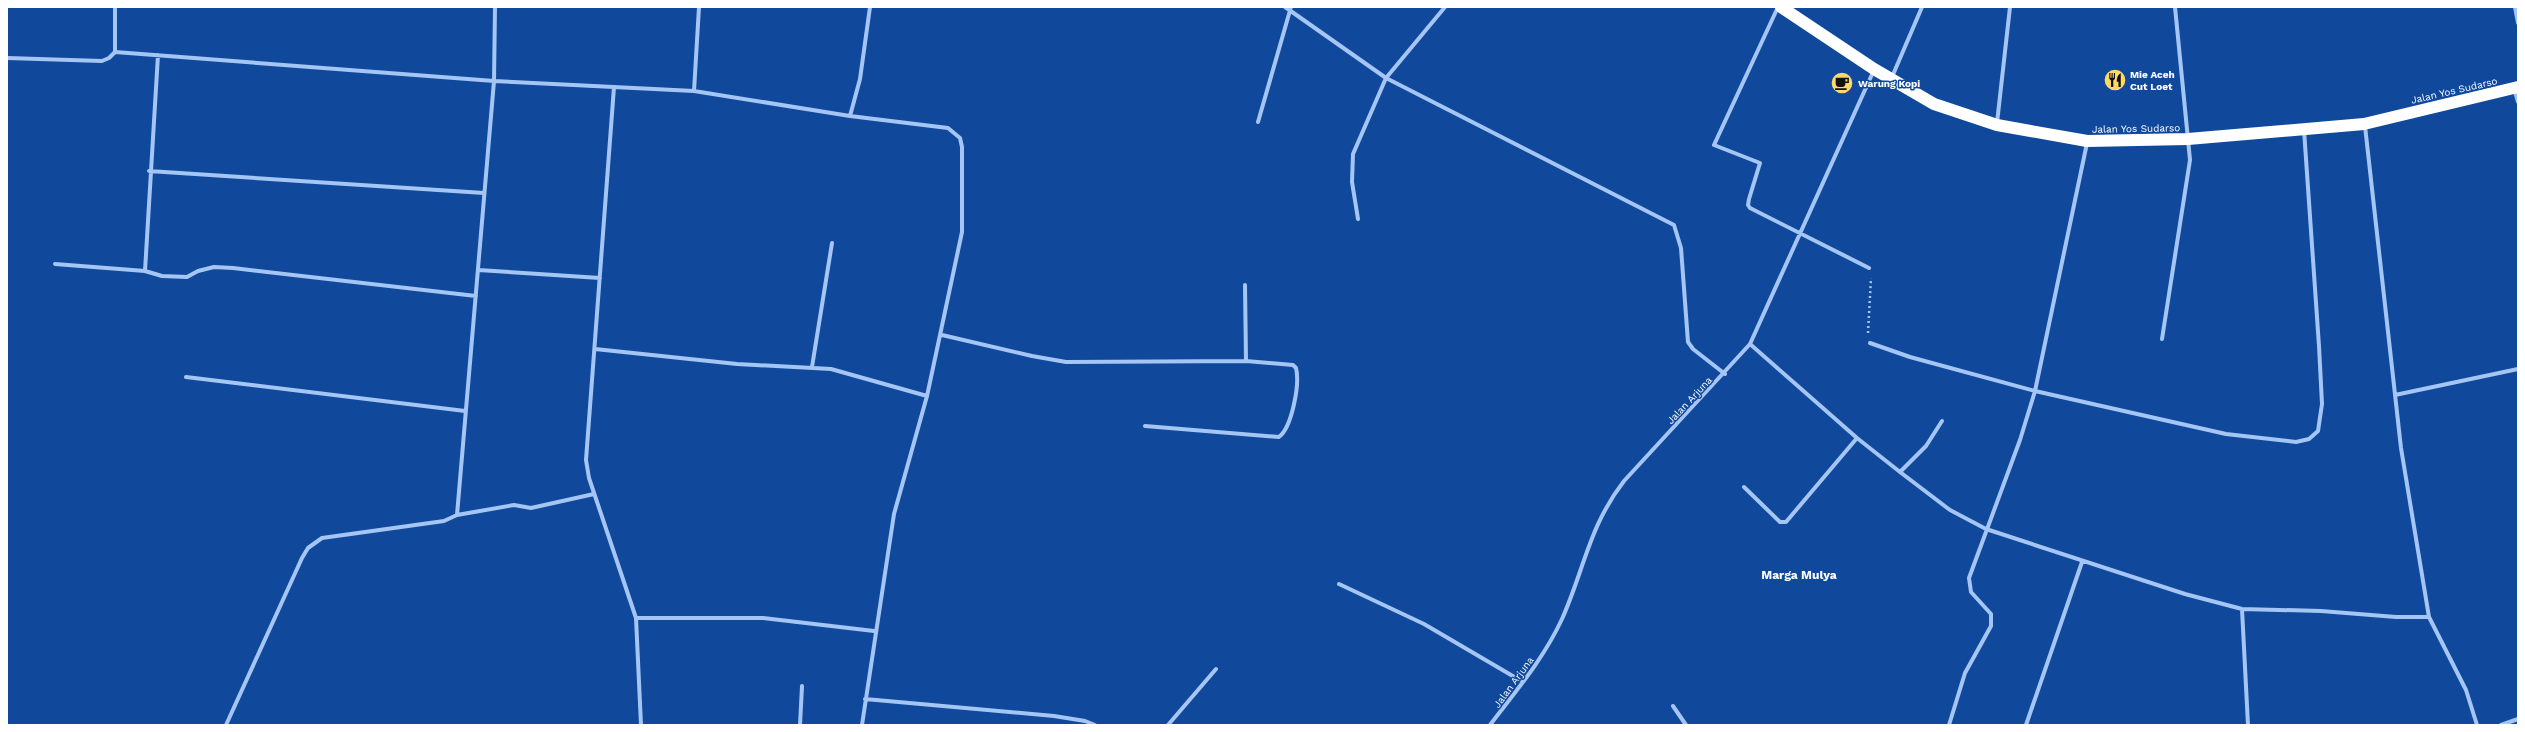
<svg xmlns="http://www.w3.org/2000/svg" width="2525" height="732" font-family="'Work Sans',sans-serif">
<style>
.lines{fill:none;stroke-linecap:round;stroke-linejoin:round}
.path{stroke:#a5c6f5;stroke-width:2.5;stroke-dasharray:2 3;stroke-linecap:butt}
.street{stroke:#a5c6f5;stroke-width:4}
.highway{stroke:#fff;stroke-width:12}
.labels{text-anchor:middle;stroke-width:3;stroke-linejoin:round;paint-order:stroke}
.poi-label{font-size:10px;font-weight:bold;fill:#fff;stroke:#10499c;text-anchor:start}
.street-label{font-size:10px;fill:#fff;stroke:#10499c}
.quarter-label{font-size:12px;font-weight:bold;fill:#fff;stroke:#10499c}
</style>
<rect width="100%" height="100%" fill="#10499c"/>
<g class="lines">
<path class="path" d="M1868,333L1871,278"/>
<path class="street" d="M1285,7L1386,78L1674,225L1681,248L1688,342L1693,349L1725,374
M1778,7L1714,145L1760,163L1749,199L1748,205L1750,208L1869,268
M2515,7L2518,23
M115,52L494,81L694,91L850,116L948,128L960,138L962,147V232L927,396L894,514L862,725
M158,55L145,271L162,276L187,277L198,271L214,267L233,268L476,296
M7,58L102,61L109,58L115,52V7
M1892,77L1922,7
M614,87L586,460L589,478L636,618L641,725
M2514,88L2518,102
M694,91L699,7
M850,116L860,79L870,7
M1258,122L1291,7
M1997,123L2010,7
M2365,126L2401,448L2429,617L2466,690L2477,725
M149,171L484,193
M1358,219L1352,182L1353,154L1386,78L1445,7
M55,264L145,271
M478,270L600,278
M1245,285L1246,361
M942,335L1032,356L1066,362L1246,361L1293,365L1296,368C1300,384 1292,427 1279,437L1145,426
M2162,339L2190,160L2175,7
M1870,343L1910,357L2035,391L2226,434L2296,442L2309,439L2318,431L2322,404L2319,346L2304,130
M1750,344L1857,438L1900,472L1950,510L1986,529L2185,594L2242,609L2321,611L2396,617H2429
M595,349L737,364L831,369L927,396
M812,367L832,243
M186,377L465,411
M2395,395L2518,369
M1900,472L1926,446L1942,421
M1744,487L1780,522H1786L1857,438
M457,515L514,505L531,508L594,494
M1339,584L1424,624L1523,682
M2242,609L2248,725
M636,618H763L874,631
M865,699L1054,716L1085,721L1095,725
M1673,706L1686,725
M226,725L302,558L308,548L322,538L444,521L457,515L494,81L495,7
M800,725L802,686
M1168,725L1216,669
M1490,725C1516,691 1544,658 1562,619C1584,570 1589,526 1624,481L1750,344L1874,70
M1949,725L1965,673L1991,626V614L1971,592L1969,578L2020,440L2035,391L2087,143
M2026,725L2082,562
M2501,725L2518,719"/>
<path class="highway" d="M1781,7L1874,69L1934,104L1997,125L2087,141L2188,139L2364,124L2518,87"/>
</g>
<defs>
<g id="restaurant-disc" transform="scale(1.15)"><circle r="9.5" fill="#ffd868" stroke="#10499c"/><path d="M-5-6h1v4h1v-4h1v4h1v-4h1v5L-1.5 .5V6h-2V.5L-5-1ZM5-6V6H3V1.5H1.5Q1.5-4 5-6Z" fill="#111"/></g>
<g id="cafe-disc" transform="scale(1.15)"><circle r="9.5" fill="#ffd868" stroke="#10499c"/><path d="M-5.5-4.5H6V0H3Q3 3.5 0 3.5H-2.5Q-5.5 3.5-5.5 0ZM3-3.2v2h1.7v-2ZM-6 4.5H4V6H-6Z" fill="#111"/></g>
</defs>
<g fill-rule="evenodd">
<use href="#restaurant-disc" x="2115" y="80"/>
<use href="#cafe-disc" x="1842" y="83"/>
</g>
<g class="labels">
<g class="poi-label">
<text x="2130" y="78">Mie Aceh<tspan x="2130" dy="12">Cut Loet</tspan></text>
<text x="1858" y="87">Warung Kopi</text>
</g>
<g class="street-label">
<text transform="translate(2454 90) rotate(-13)" y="4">Jalan Yos Sudarso</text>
<text transform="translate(2136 128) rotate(-1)" y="4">Jalan Yos Sudarso</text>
<text transform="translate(1689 400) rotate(-47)" y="4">Jalan Arjuna</text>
<text transform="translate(1513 682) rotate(-54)" y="4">Jalan Arjuna</text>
</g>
<g class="quarter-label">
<text x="1799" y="579">Marga Mulya</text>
</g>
</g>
<rect width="2525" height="732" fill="none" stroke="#ffffff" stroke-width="16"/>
</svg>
